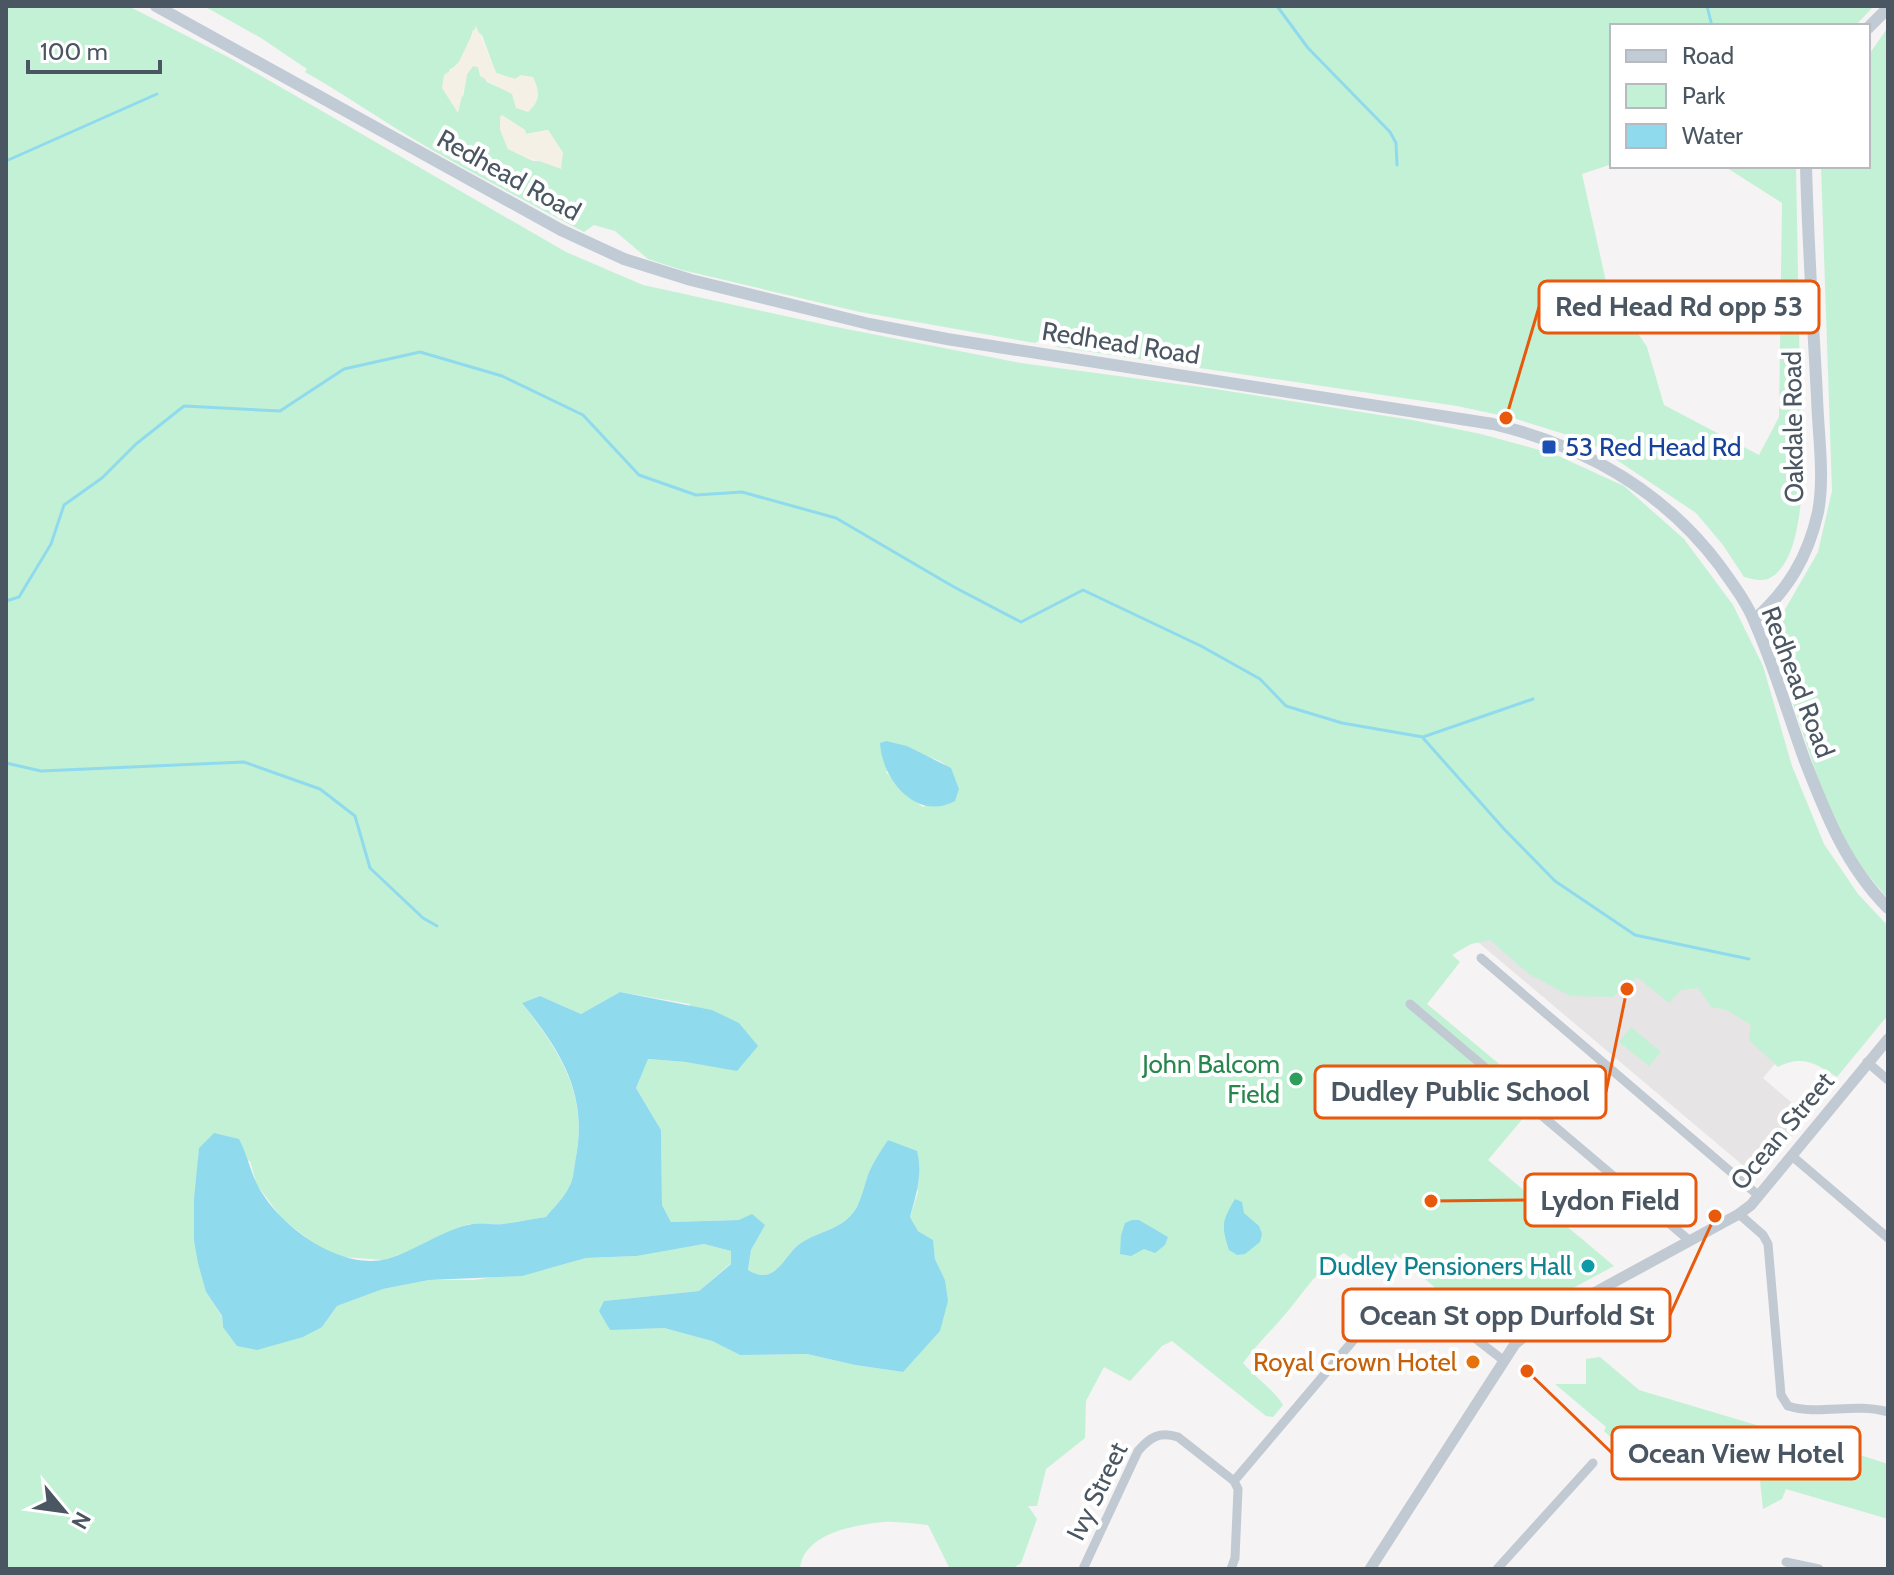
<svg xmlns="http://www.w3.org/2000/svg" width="1894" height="1575" font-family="Cabin,sans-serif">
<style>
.education{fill:#e6e4e5}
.green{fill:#c3f1d5;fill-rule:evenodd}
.sand{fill:#f5f0e5}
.water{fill:#90daee}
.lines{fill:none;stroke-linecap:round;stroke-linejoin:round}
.stream{stroke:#90daee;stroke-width:3}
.minor{stroke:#c1cad2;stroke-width:9}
.tertiary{stroke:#c1cad2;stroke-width:11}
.secondary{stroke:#c1cbd6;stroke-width:12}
.transit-dot{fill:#1a4fb4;stroke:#fff;stroke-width:3}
.leisure-dot{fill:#2e9e5b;stroke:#fff;stroke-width:3}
.culture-dot{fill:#0f9aa8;stroke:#fff;stroke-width:3}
.food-dot{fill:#e8710a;stroke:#fff;stroke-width:3}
.labels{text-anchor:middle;stroke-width:8;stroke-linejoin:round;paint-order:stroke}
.street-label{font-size:26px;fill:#4a5661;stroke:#fff}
.transit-label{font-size:26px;fill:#164399;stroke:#fff;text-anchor:start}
.leisure-label{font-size:26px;fill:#27864d;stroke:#fff;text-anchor:end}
.culture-label{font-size:26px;fill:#0d838f;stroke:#fff;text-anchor:end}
.food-label{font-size:26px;fill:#c56008;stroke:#fff;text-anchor:end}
.leader{fill:none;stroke:#e8590c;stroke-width:3}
.callout-dot{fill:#e8590c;stroke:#fff;stroke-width:3}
.callout{fill:#fff;stroke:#e8590c;stroke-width:3}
.callout-label{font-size:28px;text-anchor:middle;font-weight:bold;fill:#4a5661}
</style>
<rect width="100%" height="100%" fill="#f5f3f3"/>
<path class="education" d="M1543,840L1790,1046L1763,1078L1808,1117L1758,1178L1466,932Z"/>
<path class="green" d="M6,6H124L132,8L230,58L566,252L643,285L831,326L1021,363L1215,389L1412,420L1481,434L1554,454L1624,486L1684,539L1733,605L1763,666L1792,766L1824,844L1858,894L1888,926V1015L1837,1077C1817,1064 1802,1054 1778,1067L1749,1040L1751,1025L1727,1010L1711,1007L1698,988L1681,990L1669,1003L1637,977L1613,997L1570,996L1529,974L1490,940L1471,944L1452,955L1460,962L1427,1004L1540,1098L1488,1160L1614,1266L1514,1320L1503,1337L1495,1338L1394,1253L1395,1280L1377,1276L1344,1253C1321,1266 1308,1286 1292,1306C1276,1326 1258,1343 1243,1363C1255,1377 1275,1391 1283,1405L1273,1417L1266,1416L1172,1341L1162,1346L1130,1381L1104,1367L1086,1401L1085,1438L1046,1469L1037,1506H1028L1037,1519L1021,1563L1012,1569H950L928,1525C914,1524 898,1521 883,1522C855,1525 803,1533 800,1569H6ZM907,746C936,766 944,750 959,789L923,807L906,795L886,772ZM620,992L690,1004L686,1062L647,1059L636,1088L661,1130L662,1205L671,1222L739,1220L764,1225L751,1250L748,1270C778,1288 783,1253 801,1243C820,1230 844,1230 857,1207C863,1196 865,1183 869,1172C874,1161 882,1150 888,1140L905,1149L918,1192L910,1217L918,1231L933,1240L935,1259L945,1280L903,1372L855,1365L807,1354L740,1355L712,1341L664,1328L609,1329L604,1301L699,1291L731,1263V1251L704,1244L637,1256L586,1258L547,1269L474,1280H429L383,1289L337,1306L322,1327H223L222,1317L206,1292L194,1241L199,1148L250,1161L257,1185L283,1220L322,1249L344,1257L384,1260L423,1246L468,1224H504L546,1217C553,1208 564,1198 569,1187C574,1179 574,1166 576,1157C588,1093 559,1051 522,1003L540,996L581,1014Z
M204,6H1874L1855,26H1612V164L1582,174L1607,286L1647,347L1664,405L1759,455L1779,417L1782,203L1724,166H1796L1802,488C1800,513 1796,564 1770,578C1762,582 1752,579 1744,577L1723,545L1696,513L1590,442L1513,418L1457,406L1058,347L1041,339L1035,343L860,312L682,270L648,259L615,231L594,225L584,232C526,201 467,171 410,137C375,116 341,92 305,72L307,69L261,38ZM473,30L482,35L496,73L515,79L513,102V94L487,82L478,67L473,66L467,74L463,97L449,70C463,63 469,45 473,30ZM503,116L525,130L526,134L548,130L563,153L555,167L546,161H533L508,149L500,129V117Z
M1888,27V899L1863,869L1832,821L1790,694L1783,637V613L1818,552L1832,491L1821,166H1868V56Z
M1631,1027L1661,1052L1649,1066L1619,1042Z
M1600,1357L1639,1390L1773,1430L1747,1477L1612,1438L1604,1431L1606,1427L1555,1384H1586V1359Z
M1786,1434L1801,1438L1802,1449L1835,1459L1838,1448L1888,1464V1519L1786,1489L1782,1499L1763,1509L1760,1481Z"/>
<path class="sand" d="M476,26L496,73L515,79L521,75L533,77C540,92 541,100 528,112L516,108L512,94L480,76L478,67L473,66L467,74L458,113L442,88L444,75L457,66Z
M502,115L525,130L526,134L548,130L563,153L561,169C543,162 526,157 508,149L500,129V117Z"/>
<path class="water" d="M886,741L907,746L951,768L959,789L955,801C917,822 882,780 880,743Z
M620,992L712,1010L739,1023L758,1046L737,1071L686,1062L648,1059L636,1088L661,1130L662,1205L671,1222L739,1220L752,1214L765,1225L751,1250L748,1270C777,1288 784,1253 801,1243C820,1230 844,1230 857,1207C862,1197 865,1183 869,1172C874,1161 881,1150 888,1140L917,1151C923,1174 916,1195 910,1217L918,1231L933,1240L935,1259L945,1280L948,1301L940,1331L903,1372L855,1365L807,1354L740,1355L712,1341L664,1328L610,1330L599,1311L604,1301L699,1291L731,1264V1251L704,1244L637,1256L586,1258L522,1276L429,1280L383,1289L337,1306L322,1327L303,1337L257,1350L237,1346L223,1327L222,1316L206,1292L198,1263L194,1241V1199L199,1148L214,1133L239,1139C247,1154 250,1170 257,1184C277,1225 340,1271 387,1259C415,1251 439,1232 467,1225C478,1222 492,1225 503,1224C518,1222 532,1219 546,1217C553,1208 564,1198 569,1187C574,1179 574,1166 576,1157C588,1093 560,1050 522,1003L540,996L581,1014Z
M1235,1199L1242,1202L1244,1213L1259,1226L1262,1234L1260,1242L1245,1254L1237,1255L1229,1250C1221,1225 1222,1221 1235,1199Z
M1132,1220H1139L1168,1237L1165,1245L1155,1253L1144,1249L1131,1256L1120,1254L1121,1235L1125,1223Z"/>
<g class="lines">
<path class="stream" d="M1277,6L1308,48L1390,132L1396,143L1397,165
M1707,6L1712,26
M6,161L157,94
M6,601L19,597L51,544L64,505L102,478L136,444L184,406L280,411L344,369L420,352L502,376L583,415L639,475L696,495L742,492L836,518L954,587L1021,622L1083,590L1201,646L1260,679L1286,706L1342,723L1423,737L1533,699
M1423,738L1504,829L1555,881L1635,935L1749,959
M6,763L41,771L244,762L320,789L355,816L370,868L423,918L437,926"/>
<path class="minor" d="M1481,958L1759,1196
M1410,1004L1690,1241
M1867,1062L1888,1080
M1792,1156L1888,1238
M1739,1214L1763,1235L1768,1244L1781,1395L1788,1406C1820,1416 1854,1402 1888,1412
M1234,1481L1385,1303L1399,1295L1418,1294L1503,1360
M1786,1562L1819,1569
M1083,1569L1138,1451C1150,1437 1160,1431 1178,1437L1234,1481L1238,1489L1235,1558L1231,1569
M1497,1569L1593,1463"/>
<path class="tertiary" d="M1370,1569L1515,1344L1546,1319L1739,1214L1751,1205L1888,1039"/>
<path class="secondary" d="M156,6L561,230L624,259L691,280L869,324L947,339L1493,424C1585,446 1663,490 1720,566C1733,584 1747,603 1755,623C1775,668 1788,715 1805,761C1826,815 1846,866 1888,908
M1868,28L1888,8
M1754,620C1788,590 1808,557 1818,512C1825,476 1818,434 1817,397C1813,320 1808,243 1806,166"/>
</g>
<rect class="transit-dot" x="1541" y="439" width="16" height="16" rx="4"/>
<circle class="leisure-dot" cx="1296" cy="1079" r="8"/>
<circle class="culture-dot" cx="1588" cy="1266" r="8"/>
<circle class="food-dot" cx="1473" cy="1362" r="8"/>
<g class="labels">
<g class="street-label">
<text transform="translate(509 175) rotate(29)" y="9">Redhead Road</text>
<text transform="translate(1121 343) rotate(9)" y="9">Redhead Road</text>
<text transform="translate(1793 427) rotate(-91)" y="9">Oakdale Road</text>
<text transform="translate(1798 682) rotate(69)" y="9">Redhead Road</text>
<text transform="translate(1782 1131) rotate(-50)" y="9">Ocean Street</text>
<text transform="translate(1097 1491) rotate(-64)" y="9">Ivy Street</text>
</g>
<g class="transit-label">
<text x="1565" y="456">53 Red Head Rd</text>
</g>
<g class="leisure-label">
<text x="1280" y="1073">John Balcom<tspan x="1280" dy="30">Field</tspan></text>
</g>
<g class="culture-label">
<text x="1572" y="1275">Dudley Pensioners Hall</text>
</g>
<g class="food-label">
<text x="1457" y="1371">Royal Crown Hotel</text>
</g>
</g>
<path class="leader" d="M1506 418L1539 307M1627 989L1606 1092M1431 1201L1525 1200M1715 1216L1670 1315M1527 1371L1612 1453"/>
<g class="callout-dot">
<circle cx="1506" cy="418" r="8"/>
<circle cx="1627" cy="989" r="8"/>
<circle cx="1431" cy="1201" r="8"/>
<circle cx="1715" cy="1216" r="8"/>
<circle cx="1527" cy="1371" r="8"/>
</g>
<g class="callout">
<rect x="1539" y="281" width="280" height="52" rx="8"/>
<rect x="1315" y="1066" width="291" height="52" rx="8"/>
<rect x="1525" y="1174" width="171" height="52" rx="8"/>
<rect x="1343" y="1289" width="327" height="52" rx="8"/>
<rect x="1612" y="1427" width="248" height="52" rx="8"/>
</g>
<g class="callout-label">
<text x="1679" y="316">Red Head Rd opp 53</text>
<text x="1460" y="1101">Dudley Public School</text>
<text x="1610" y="1210">Lydon Field</text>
<text x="1507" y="1325">Ocean St opp Durfold St</text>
<text x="1736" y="1463">Ocean View Hotel</text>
</g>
<rect width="1894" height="1575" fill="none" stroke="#4a5661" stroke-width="16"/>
<rect x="1610" y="24" width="260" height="144" fill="#ffffff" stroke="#b7bbc0" stroke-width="2"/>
<rect x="1626" y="50" width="40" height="12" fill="#c1cbd6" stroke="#b7bbc0" stroke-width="2"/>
<text x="1682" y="64" font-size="24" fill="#4a5661">Road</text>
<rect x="1626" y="84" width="40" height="24" fill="#c3f1d5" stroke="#b7bbc0" stroke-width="2"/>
<text x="1682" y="104" font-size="24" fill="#4a5661">Park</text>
<rect x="1626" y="124" width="40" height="24" fill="#90daee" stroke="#b7bbc0" stroke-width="2"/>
<text x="1682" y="144" font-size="24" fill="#4a5661">Water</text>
<g transform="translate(64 1511) rotate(119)" stroke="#ffffff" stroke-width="6" paint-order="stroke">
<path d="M0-6L14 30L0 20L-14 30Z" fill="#4a5661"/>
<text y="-12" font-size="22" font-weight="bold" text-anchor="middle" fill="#4a5661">N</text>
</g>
<path d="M28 60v12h132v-12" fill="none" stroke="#4a5661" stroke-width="4"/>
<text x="40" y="60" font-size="24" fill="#4a5661" stroke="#ffffff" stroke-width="6" paint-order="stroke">100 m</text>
</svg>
